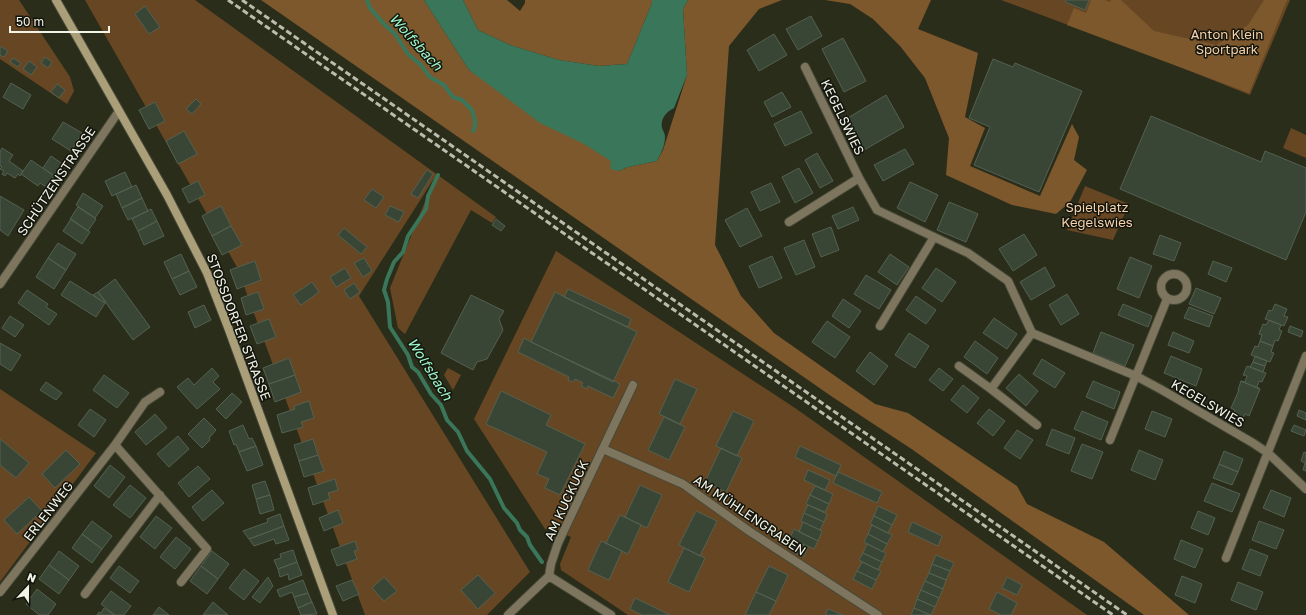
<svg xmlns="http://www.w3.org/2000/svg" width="1306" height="615" font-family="'Golos Text',sans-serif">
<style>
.green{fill:#674723}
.forest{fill:#7d582d}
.water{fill:#3a765a}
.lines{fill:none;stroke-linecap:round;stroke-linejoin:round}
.stream{stroke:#3a765a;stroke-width:4}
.building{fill:#394535;stroke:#546150}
.minor-casing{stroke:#474938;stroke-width:10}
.secondary-casing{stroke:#474938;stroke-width:10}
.minor{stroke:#7d755e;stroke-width:8}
.secondary{stroke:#ab9f7a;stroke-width:8}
.rail{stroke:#babcae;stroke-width:3;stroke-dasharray:6 3;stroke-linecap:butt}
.labels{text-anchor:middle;stroke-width:3;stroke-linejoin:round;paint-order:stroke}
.park-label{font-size:13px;fill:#f6d2ac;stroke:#13150d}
.street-label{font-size:13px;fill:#f2f4e8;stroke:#13150d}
.water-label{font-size:14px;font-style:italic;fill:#9bf5c9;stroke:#13150d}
</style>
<rect width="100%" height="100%" fill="#2b2d1b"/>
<path class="green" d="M0,0H19L70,77L74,91L67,104L0,59Z
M85,0H195L496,217L492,223L471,210L405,334L398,328L390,288L435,177L359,296L530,572L487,615H365L237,267Z
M1001,0H1290L1250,95L1175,65Z
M1291,128L1306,135V158L1283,148Z
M1085,186L1129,204L1113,240L1067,230Z
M556,251L795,408L1087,615H628L561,570L560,564L571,537L556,530L545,529L474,419Z
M448,368L461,375L453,390L444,375Z
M0,389L96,453L0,582Z"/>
<path class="forest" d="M261,0H424L469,70L607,157L611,160L619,171L628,167L657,161L663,150L687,75L683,9L688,0H782L759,9L729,46L715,245L741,296L774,333L875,404L908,413L1017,486L1027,504L1104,542L1189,615H1144L913,450L831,396Z
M463,0H507L520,11L525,3V0H652V3L627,64L599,66L559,60L510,45L478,30Z
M825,0H931L918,29L978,53L965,117L985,128L970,166L1040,196L1072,124L1079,137L1074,160L1087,170L1070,202L1056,214L1012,205L946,175L949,138L925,78L900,46L873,19L850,4Z
M1091,0H1105L1110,2L1111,0H1121L1154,31L1216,45L1248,25L1264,0H1287L1249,93L1067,25L1074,8L1086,13Z"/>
<path class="water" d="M424,0H463L478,30L510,45L559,60L599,66L627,64L652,3V0H688L683,9L687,75L674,108C667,111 660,119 662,128C663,131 665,133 665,137C665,146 661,153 657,161L628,167L619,171L610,169L611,161L584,144L540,123L469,70Z"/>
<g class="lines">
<path class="stream" d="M367,0L370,8L384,24L395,34L408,54L421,65L430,77L444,85L453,97L462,100L472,110L475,121V126L473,131
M438,175L428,196L426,209L408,236L403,252L394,262L387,279L384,290L388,302L390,327L408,355L412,367L418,372L431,394L441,405L447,420L458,432L467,451L490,479L504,508L517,523L520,530L527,537L530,545L542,562"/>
</g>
<path class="building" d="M1066,0H1089L1085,10L1065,2Z
M145,6L160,27L149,34L135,14Z
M811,16L822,36L798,50L786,29Z
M774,34L787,55L759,71L747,50Z
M843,38L866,81L844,92L822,49Z
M0,46L8,51L4,57L0,55Z
M45,57L52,62L48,68L41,63Z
M13,58L21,63L18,67L10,62Z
M993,59L1013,67L1015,63L1082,91L1039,192L974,165L990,127L969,118Z
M29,61L37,67L31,75L23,69Z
M11,83L31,95L23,109L3,97Z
M57,84L65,90L59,98L51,92Z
M782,92L791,107L772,117L764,102Z
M886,95L904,127L864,150L846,119Z
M196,99L201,104L192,114L186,109Z
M155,102L165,121L149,129L139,110Z
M801,111L812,133L785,146L774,124Z
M1151,116L1261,162L1265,151L1306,168V212L1286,260L1120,189Z
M63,122L82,133L71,151L52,139Z
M184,131L197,154L178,164L166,141Z
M2,148L13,155L9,161L23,171L20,176L18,174L15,178L7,173L5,176L2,174L4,171L0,169L2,167L0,166V152Z
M905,149L914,164L883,181L874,165Z
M817,153L833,181L820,188L805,160Z
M51,156L64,165L56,177L43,168Z
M31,160L54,176L46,187L40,183L38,186L21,174Z
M799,168L813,193L795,203L782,177Z
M427,170L433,174L418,198L411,194Z
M125,172L132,187L112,196L105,181Z
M198,181L205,195L189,203L182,189Z
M910,182L938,195L925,222L897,208Z
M771,183L780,202L760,211L751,192Z
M136,185L142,198L122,208L116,194Z
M372,189L384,197L376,208L364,200Z
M83,193L103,206L95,218L76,205Z
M0,196L24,210L8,236L0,230Z
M142,198L148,211L128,220L122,208Z
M949,202L978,214L966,242L937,230Z
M221,206L231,226L212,236L202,216Z
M390,206L404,212L399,222L385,215Z
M78,207L96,219L88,231L70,219Z
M853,207L859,220L838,229L832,216Z
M747,208L762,236L740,247L725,220Z
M151,209L157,221L138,231L132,219Z
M71,219L90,232L82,244L63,231Z
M496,219L505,226L501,231L492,225Z
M157,221L164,236L144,245L138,231Z
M231,226L242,245L222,255L212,236Z
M831,227L839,250L821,257L812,234Z
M344,228L367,247L361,254L338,235Z
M1024,234L1037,255L1013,271L999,249Z
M1160,235L1181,243L1174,261L1153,254Z
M804,240L815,267L796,275L784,248Z
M58,243L76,254L66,270L48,258Z
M181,254L189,271L172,279L164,262Z
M890,254L909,267L897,285L878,272Z
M772,256L782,278L759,288L749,266Z
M1130,257L1152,266L1139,298L1117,289Z
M48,258L66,270L54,289L36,277Z
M364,258L372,271L363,277L354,263Z
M255,261L261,280L237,289L230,270Z
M1213,261L1232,268L1226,282L1208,274Z
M1045,267L1055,286L1031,300L1020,282Z
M345,268L351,278L336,287L330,277Z
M936,268L956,282L942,302L922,288Z
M189,271L197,287L180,295L172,279Z
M866,275L891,290L879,309L854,294Z
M115,279L150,327L133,340L98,292Z
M70,281L105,303L96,317L61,295Z
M312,282L319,292L301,305L293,295Z
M354,283L360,292L350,299L344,290Z
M1196,288L1221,298L1214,314L1189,304Z
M568,289L631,319L628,327L564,297Z
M27,290L48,304L46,307L57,314L49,325L18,303Z
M98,292L106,302L105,303L93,295Z
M258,292L264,309L246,315L241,298Z
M555,292L637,332L613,382L531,342Z
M1067,294L1079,314L1061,325L1049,305Z
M471,295L504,311L499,319L503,330L487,359L477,362L473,370L441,353Z
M916,296L936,310L926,324L906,310Z
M843,299L861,311L849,328L832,316Z
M1123,304L1152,316L1148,327L1118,315Z
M1275,304L1287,309L1284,316L1288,317L1284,326L1265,319L1269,310L1272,311Z
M204,305L211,320L195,328L188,312Z
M1189,307L1213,316L1209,327L1184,318Z
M10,316L24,325L15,337L2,328Z
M994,318L1017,334L1007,349L983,333Z
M269,319L276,337L257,344L250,326Z
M1269,320L1281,325L1279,330L1282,331L1278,341L1275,340L1273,346L1260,341L1262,335L1259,334L1263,324L1266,325Z
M827,321L850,337L835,358L812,342Z
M1290,326L1303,331L1301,337L1288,332Z
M1101,332L1134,345L1125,366L1093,353Z
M1173,332L1194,341L1189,353L1168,345Z
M909,333L929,346L915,368L895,355Z
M524,338L531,342L620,384L613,398L588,386L587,389L581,386L583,383L575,379L573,382L568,380L569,377L518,352Z
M975,341L998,358L987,374L964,357Z
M1260,341L1273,346L1271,352L1274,353L1270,362L1251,355L1255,346L1258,347Z
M0,343L21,355L11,371L0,364Z
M870,352L888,366L874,385L856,371Z
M1171,356L1202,369L1196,386L1164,373Z
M1255,356L1267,361L1265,366L1253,362Z
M289,358L295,375L269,384L263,368Z
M1042,359L1065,373L1055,388L1033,374Z
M1253,362L1265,366L1263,372L1250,367Z
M1247,366L1266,373L1262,382L1259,381L1257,387L1260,389L1241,381L1245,382L1247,376L1243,375Z
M212,368L219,376L213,382L220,389L197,409L177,387L188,378L194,385Z
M939,368L953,379L943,391L929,380Z
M1019,374L1038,391L1026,406L1006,388Z
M104,375L129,393L117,408L93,390Z
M295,375L301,392L275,402L269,384Z
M675,379L697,389L680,424L659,414Z
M1093,381L1120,392L1114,409L1086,397Z
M1241,381L1260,389L1249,416L1245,414L1242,421L1233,417L1235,410L1231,408L1239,390H1238Z
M46,382L62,393L56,400L40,390Z
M963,385L979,398L967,413L951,400Z
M501,391L551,415L546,425L585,444L560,495L545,488L549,479L537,474L547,452L486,424Z
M232,393L242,402L226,419L216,409Z
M309,401L314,418L301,422L303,427L282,433L277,415L295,409L294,406Z
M90,409L106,420L94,437L78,425Z
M989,409L1005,421L993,436L977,423Z
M1299,410L1306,413V420L1297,416Z
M733,411L754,421L737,456L716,446Z
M1082,411L1108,422L1101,440L1074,429Z
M1152,411L1172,419L1165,437L1145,429Z
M155,414L167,428L146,445L135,432Z
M664,417L685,427L669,460L648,450Z
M204,418L216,430L209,438L210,440L202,448L188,434Z
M243,425L249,439L252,438L256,446L239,452L236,444L234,445L229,431Z
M1294,425L1306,430L1304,436L1291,431Z
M1052,429L1075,438L1069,454L1046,445Z
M1017,430L1033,440L1020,459L1004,448Z
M178,436L189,449L169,467L157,454Z
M0,439L29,463L16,478L0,465Z
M313,439L318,455L299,461L294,445Z
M1082,444L1103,452L1092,479L1071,471Z
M256,446L263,465L247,471L239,452Z
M800,446L841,465L836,476L795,457Z
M721,448L742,458L726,492L705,482Z
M66,450L80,464L55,488L42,474Z
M1139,450L1163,460L1155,480L1131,470Z
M1224,451L1243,459L1238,472L1219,464Z
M1304,452L1306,453V452V471L1303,470L1305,463L1301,461Z
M318,455L324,471L304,477L299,461Z
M1219,464L1238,472L1232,485L1213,478Z
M110,465L125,477L109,498L94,486Z
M198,466L210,479L189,497L178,483Z
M808,470L830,480L825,490L804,480Z
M838,472L882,492L877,503L833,483Z
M335,479L338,490L328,493L330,499L313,505L308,488Z
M265,481L270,495L256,499L252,485Z
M1212,483L1240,494L1232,512L1204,501Z
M130,485L146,498L130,518L113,505Z
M640,485L662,495L647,528L625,517Z
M815,486L833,494L829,504L810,495Z
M212,490L224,503L203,521L192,507Z
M1271,490L1291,498L1284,517L1263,508Z
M270,495L274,510L260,514L256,499Z
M810,495L829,504L825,512L806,504Z
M29,497L42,511L17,534L4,520Z
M808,505L827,514L824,522L804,513Z
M878,506L897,515L892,525L874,516Z
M338,510L343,523L324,531L319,518Z
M696,511L717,521L700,556L679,545Z
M1198,511L1215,518L1208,535L1191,528Z
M804,513L824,522L820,530L801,521Z
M280,514L284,526L249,539L243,531L268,522L267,519Z
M620,515L641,525L628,554L606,543Z
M156,516L172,528L155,549L140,537Z
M874,516L892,525L888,533L870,524Z
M92,521L112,536L102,549L82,534Z
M1259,521L1284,530L1276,549L1252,540Z
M803,522L822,531L818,541L799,532Z
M912,522L942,536L938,546L908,532Z
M872,525L892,535L887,544L868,534Z
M284,526L289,540L276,544L274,539L254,546L249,539Z
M794,529L818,541L814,549L790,538Z
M82,534L102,549L92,563L72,548Z
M868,534L887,544L883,552L864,542Z
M176,537L191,549L175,569L160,557Z
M1181,540L1203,549L1195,568L1174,559Z
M355,541L358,550L354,551L357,559L337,566L331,550Z
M601,541L622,551L609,580L588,570Z
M797,543L808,547L804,557L793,552Z
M867,544L886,553L882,562L863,553Z
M684,548L705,558L689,592L668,582Z
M1250,549L1268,556L1260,576L1242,569Z
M293,550L297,562L278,569L274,560L281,558L280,554Z
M59,551L79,566L69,580L49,565Z
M212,551L229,564L218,579L201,566Z
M863,553L882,562L878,570L859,560Z
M936,555L954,563L950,571L932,564Z
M297,562L302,575L289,580L288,574L280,577L278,569Z
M862,562L881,571L876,580L857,571Z
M932,564L950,571L946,580L929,573Z
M49,565L69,580L59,594L39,579Z
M119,566L139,581L130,593L110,578Z
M201,566L218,579L207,594L190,581Z
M769,566L788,575L776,601L756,592Z
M244,569L259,581L244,600L229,588Z
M857,571L876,580L872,589L853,579Z
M929,573L946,580L943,589L925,581Z
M478,575L495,593L478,609L461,590Z
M1182,576L1202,584L1195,603L1175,595Z
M268,577L273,586L260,603L252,597Z
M384,577L397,591L384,601L372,588Z
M1007,577L1022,585L1017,595L1002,588Z
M303,580L308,593L294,597L292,592L280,597L277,590Z
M352,580L359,594L343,601L336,586Z
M925,581L943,589L939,598L921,590Z
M1238,582L1263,592L1256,610L1231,600Z
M37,589L56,604L48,615H39L26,604Z
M921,590L939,598L935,607L917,599Z
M111,591L131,606L124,615H115L101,604Z
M756,592L776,601L769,615H745Z
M997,592L1017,603L1011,615H1001L989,609Z
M308,593L312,602L298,608L294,597Z
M635,598L670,615H642L630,609Z
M917,599L935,607L931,615L914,608Z
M213,602L228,615H203Z
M312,602L317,614L301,615L298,608Z
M159,607L169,615H153Z
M104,608L114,615H97L99,612L101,613Z
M914,608L930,615H911Z
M828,609L843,615H825Z"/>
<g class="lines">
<g class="minor-casing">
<path id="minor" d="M805,67L859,178L877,210L968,253L1008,281L1032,333L1136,376L1162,390L1253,443L1268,453L1306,489
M789,222L859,178
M1161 287a13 13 0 1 1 26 0a13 13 0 1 1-26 0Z
M0,284L119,111
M880,326L934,237
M959,366L991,389L1032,333
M991,389L1037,425
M1110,440L1167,299
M115,445L207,549L181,582
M603,449L683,484L749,531L878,615
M1226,558L1306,356
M549,576L611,615
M0,592L115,445L145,402L160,392
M85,594L160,495
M508,615L549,576L551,564L558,543L633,385"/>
</g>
<g class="secondary-casing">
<path id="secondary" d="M56,0L167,195L207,273L229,330L333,615"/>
</g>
<use href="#minor" class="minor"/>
<use href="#secondary" class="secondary"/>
<path class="rail" d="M228,0L1113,615
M242,0L1127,615"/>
</g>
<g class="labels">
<g class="park-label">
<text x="1227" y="39">Anton Klein<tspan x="1227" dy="15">Sportpark</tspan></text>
<text x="1097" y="212">Spielplatz<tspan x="1097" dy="15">Kegelswies</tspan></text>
</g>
<g class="street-label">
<text transform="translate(843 117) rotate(64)" y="5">KEGELSWIES</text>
<text transform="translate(56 181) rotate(-56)" y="5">SCHÜTZENSTRASSE</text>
<text transform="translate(239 327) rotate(69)" y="5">STOSSDORFER STRASSE</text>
<text transform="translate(1208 403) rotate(30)" y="5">KEGELSWIES</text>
<text transform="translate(566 500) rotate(-65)" y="5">AM KUCKUCK</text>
<text transform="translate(48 511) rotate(-52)" y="5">ERLENWEG</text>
<text transform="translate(750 515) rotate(34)" y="5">AM MÜHLENGRABEN</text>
</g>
<g class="water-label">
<text transform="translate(416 42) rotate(48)" y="5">Wolfsbach</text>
<text transform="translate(430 369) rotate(58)" y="5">Wolfsbach</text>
</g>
</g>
<g transform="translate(28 587) rotate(22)" stroke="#13150d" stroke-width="3" paint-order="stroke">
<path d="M0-3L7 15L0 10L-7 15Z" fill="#f2f4e8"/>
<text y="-6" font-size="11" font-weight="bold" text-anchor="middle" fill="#f2f4e8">N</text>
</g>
<path d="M10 26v6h99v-6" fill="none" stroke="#f2f4e8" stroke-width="2"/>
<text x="16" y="26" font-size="12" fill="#f2f4e8" stroke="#13150d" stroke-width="3" paint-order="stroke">50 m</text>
</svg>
